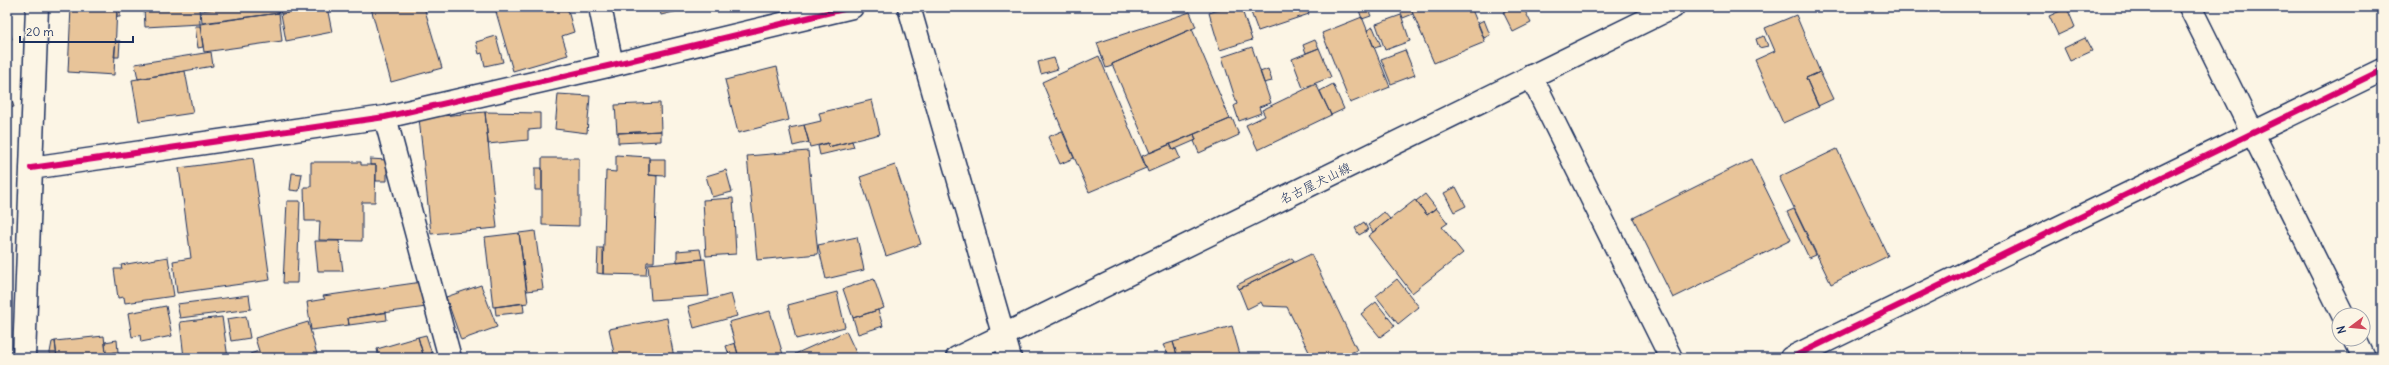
<svg xmlns="http://www.w3.org/2000/svg" width="2389" height="365" font-family="Delius,'Klee One',sans-serif">
<style>
.building{fill:#e8c499;stroke:#1b2f5e}
.lines{fill:none;stroke-linecap:round;stroke-linejoin:round}
.minor-casing{stroke:#1b2f5e;stroke-width:25}
.major-casing{stroke:#1b2f5e;stroke-width:25}
.minor{stroke:#fcf5e5;stroke-width:22}
.major{stroke:#fcf5e5;stroke-width:22}
.cycleway-casing{stroke:#fcf5e5;stroke-width:8}
.cycleway{stroke:#d6006c;stroke-width:6}
.labels{text-anchor:middle;stroke-width:4;stroke-linejoin:round;paint-order:stroke}
.street-label{font-size:13px;fill:#1b2f5e;stroke:#fcf5e5}
</style>
<rect width="100%" height="100%" fill="#fcf5e5"/>
<filter id="ink" filterUnits="userSpaceOnUse"><feTurbulence type="fractalNoise" baseFrequency=".025" numOctaves="2"/><feDisplacementMap in="SourceGraphic" scale="8" xChannelSelector="R" yChannelSelector="G"/><feConvolveMatrix kernelMatrix="1 2 1 2 8 2 1 2 1" color-interpolation-filters="sRGB"/></filter>
<g filter="url(#ink)">
<path class="building" d="M71,7H117L114,75L68,72Z
M117,7H120V17H117Z
M144,7H199L200,24L145,27Z
M230,7H278L279,13L202,23L201,11Z
M279,7H286L288,13L281,14Z
M286,7H327L332,32L286,41L281,14L288,13Z
M374,7H424L442,68L391,82L371,8Z
M514,7H567L574,32L562,36L568,55L513,71L496,12Z
M659,7H695L661,15Z
M1229,7H1241L1252,40L1220,50L1209,13Z
M1249,7H1306L1309,14L1258,31Z
M1358,7H1367L1371,16L1362,19Z
M1399,7H1410L1413,14L1403,18Z
M1410,7H1471L1485,42L1434,63Z
M1513,7H1523L1531,23L1513,32L1503,12Z
M2067,8L2075,27L2058,35L2049,16Z
M1190,12L1196,27L1112,64V66L1106,68L1097,43Z
M279,13L282,41L204,52L200,24Z
M1401,15L1410,41L1385,50L1376,24Z
M1796,15L1820,72L1806,78L1819,107L1783,123L1755,60L1775,51L1765,28Z
M1362,17L1390,87L1350,103L1322,33Z
M1484,20L1490,35L1484,38L1478,23Z
M7,23L12,39L7,40Z
M195,26H200L203,47L198,48Z
M1373,27L1381,46L1374,48L1367,30Z
M1192,29L1230,119L1150,153L1112,64Z
M496,36L503,62L485,66L482,53L479,54L476,42Z
M1764,36L1768,46L1759,48L1756,39Z
M2085,38L2092,51L2070,61L2064,48Z
M1315,40L1319,48L1306,53L1303,45Z
M116,41H120L119,57H114Z
M1252,47L1271,103L1259,107L1261,113L1239,121L1234,106L1237,104L1222,57Z
M1319,48L1331,77L1303,88L1292,59Z
M1405,50L1415,75L1391,84L1381,59Z
M211,52L213,66L138,79L135,64Z
M1099,56L1146,168L1089,192L1042,82Z
M1054,58L1058,69L1041,74L1038,62Z
M777,67L789,120L738,133L725,80Z
M1268,69L1272,81L1264,83L1260,72Z
M185,71L193,113L139,121L132,80Z
M1820,72L1833,99L1818,106L1806,78Z
M1316,84L1331,115L1258,150L1246,125L1265,116L1262,110Z
M1333,84L1344,109L1331,115L1320,91Z
M7,86L14,107L7,108Z
M558,94L590,96L587,133L555,129Z
M872,100L880,134L828,147V143L810,147L804,125L821,121L819,113Z
M660,103L661,131L617,133L615,105Z
M485,112L497,228L431,234L419,118Z
M485,112L540,113V129L528,130V140L488,144Z
M1232,118L1239,135L1199,153L1194,141L1196,140L1194,134Z
M804,125L809,142L793,146L789,128Z
M661,131V141L618,143V133Z
M1062,131L1074,158L1060,164L1048,137Z
M1194,134L1196,140L1173,150L1170,144Z
M852,141L854,147L820,155L818,146L828,143V147Z
M1170,144L1173,150L1176,149L1180,158L1148,172L1142,156Z
M1837,149L1888,256L1831,284L1779,177Z
M808,151L818,254L757,260L747,156Z
M616,155L649,157V175L657,176L654,262H647L646,275L603,274L606,171L616,172Z
M253,158L270,280L177,293L173,261L191,258L179,168Z
M542,158H579V226L542,225Z
M370,159L387,160V181H376V165H370Z
M649,159H665V176L649,175Z
M1751,159L1791,240L1673,298L1633,218Z
M311,162H361V165H376L375,202H362V241L319,240L320,221H305L304,187H311Z
M895,165L921,244L886,256L860,177Z
M535,168H542V190H535Z
M726,170L732,192L712,197L706,176Z
M292,173L302,174L299,191L290,190Z
M1456,187L1466,206L1454,212L1444,193Z
M1425,194L1436,208L1427,215L1416,201Z
M733,198L736,254L706,256L703,200Z
M1415,200L1427,215L1436,208L1448,223L1442,227L1463,253L1412,293L1368,236Z
M287,201H300L297,283H283Z
M1794,209L1816,255L1809,258L1787,212Z
M1384,212L1390,219L1373,232L1368,225Z
M1364,222L1368,230L1359,235L1355,228Z
M535,231L543,289L527,291L519,233Z
M519,233L528,303L493,307L485,237Z
M857,237L864,270L826,279L818,245Z
M315,241H339L343,271H318Z
M598,248H603V274L597,273Z
M700,249L702,259L677,262V251Z
M1311,254L1357,350L1340,358H1312L1287,307L1263,306L1261,302L1247,309L1239,289Z
M168,257L174,296L125,303L124,297L118,298L114,269H122L121,265Z
M1292,258L1294,262L1239,289L1237,285Z
M705,259L709,296L651,300L648,264Z
M874,279L884,308L853,318L843,289Z
M1397,279L1419,307L1398,324L1376,296Z
M422,282L426,307L348,318L349,325L311,330L307,302L325,299L323,296Z
M481,285L497,327L461,340L446,297Z
M837,292L845,327L796,339L788,305Z
M731,294L737,316L694,328L688,306Z
M249,295L251,309L180,318L177,304Z
M1376,302L1395,326L1380,337L1361,314Z
M523,303L524,312L496,315L495,307Z
M166,306L172,336L141,342L140,335L132,337L128,313Z
M878,310L883,326L858,334L853,318Z
M770,311L784,358H739L729,322Z
M386,312L387,320L349,325L348,318Z
M246,316L250,338L231,341L227,319Z
M222,317L228,358H184L180,322Z
M667,318L674,358H615L609,329Z
M308,322L318,358H251L250,354L259,351L255,338Z
M1232,326L1241,358H1178L1173,342Z
M846,331L858,357L797,358L795,354Z
M426,335L433,357L429,358H424L418,337Z
M104,336L106,353L118,352L119,358H57L55,341Z
M418,337L424,358H379L377,349Z
M117,340L118,352L106,353L105,342Z
M55,341L57,358H49L52,342Z
M1173,342L1178,358H1170L1163,345Z
M735,343L739,358H730L726,346Z"/>
<g class="lines">
<g class="minor-casing">
<path id="minor" d="M600,7L612,65
M909,7L1010,358
M2190,7L2343,315
M1531,76L1671,358
M385,117L450,358
M31,168L385,117L612,65L852,7
M2355,339L2364,358
M24,358L37,7
M1791,358L2382,70"/>
</g>
<g class="major-casing">
<path id="major" d="M957,358L1673,7"/>
</g>
<use href="#minor" class="minor"/>
<use href="#major" class="major"/>
<g class="cycleway-casing">
<path id="cycleway" d="M31,168L385,117L612,65L852,7
M1791,358L2382,70"/>
</g>
<use href="#cycleway" class="cycleway"/>
</g>
</g>
<g class="labels">
<g class="street-label">
<text transform="translate(1315 183) rotate(-26)" y="5">名古屋犬山線</text>
</g>
</g>
<rect width="2389" height="365" fill="none" stroke="#fcf5e5" stroke-width="24"/>
<rect x="12" y="12" width="2365" height="341" fill="none" stroke="#1b2f5e" stroke-width="1.5" filter="url(#ink)"/>
<g transform="translate(2351 327) rotate(254)"><circle r="19" fill="#fcf5e5" stroke="#a2a6af"/>
<path d="M0-3L7 15L0 10L-7 15Z" fill="#d1495b"/>
<text y="-6" font-size="11" font-weight="bold" text-anchor="middle" fill="#1b2f5e">N</text>
</g>
<path d="M20 36v6h113v-6" fill="none" stroke="#1b2f5e" stroke-width="2"/>
<text x="26" y="36" font-size="12" fill="#1b2f5e" stroke="#fcf5e5" stroke-width="3" paint-order="stroke">20 m</text>
</svg>
